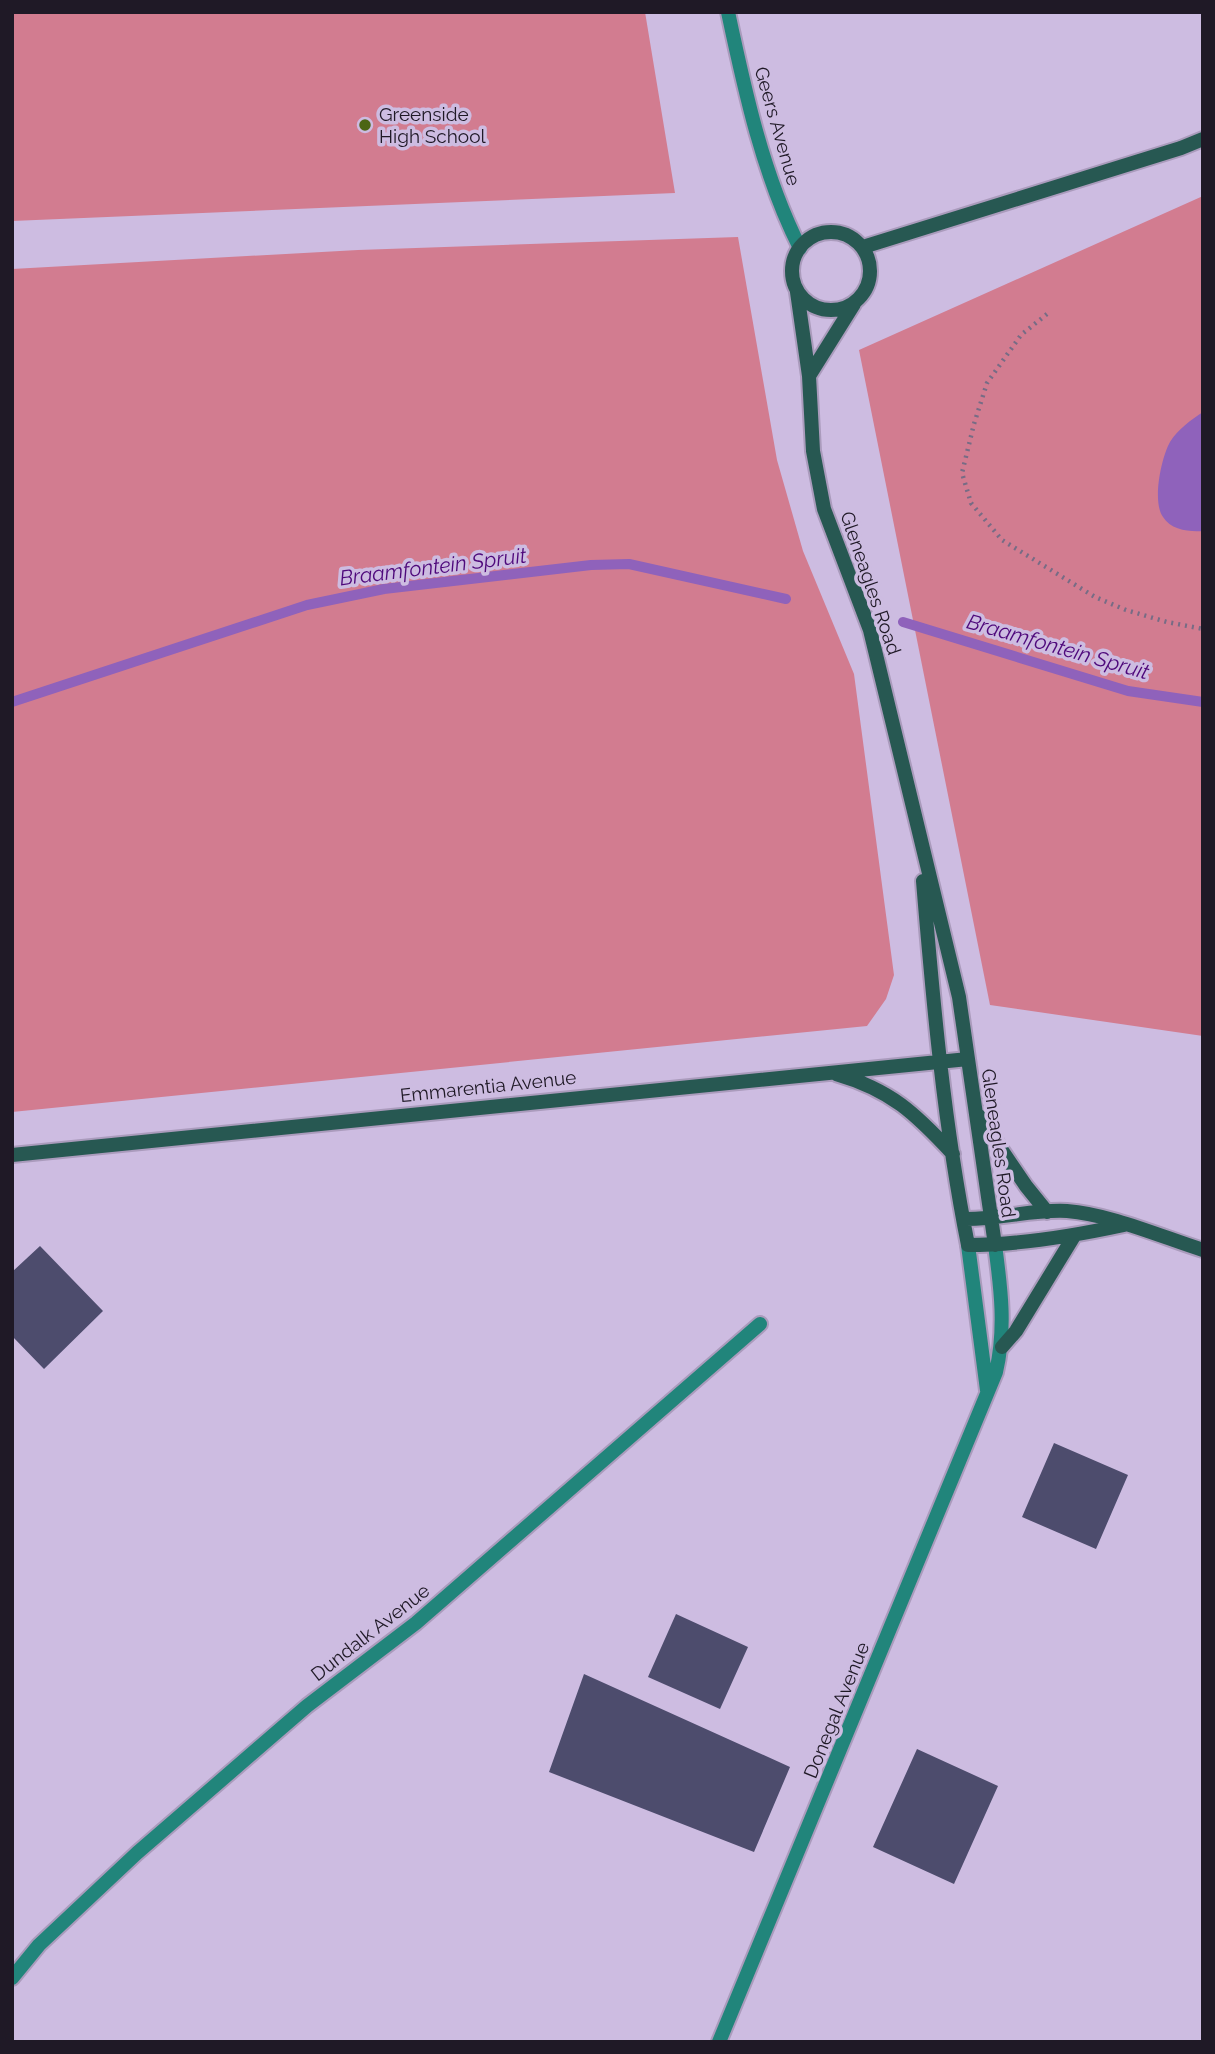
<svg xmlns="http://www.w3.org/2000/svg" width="1215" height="2054" font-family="Raleway,sans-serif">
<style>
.green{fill:#d27c90}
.water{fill:#8f62bb}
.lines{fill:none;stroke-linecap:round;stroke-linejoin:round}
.stream{stroke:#8f62bb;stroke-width:10}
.building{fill:#4d4c6d}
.street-casing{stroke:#aa9bbc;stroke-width:18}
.secondary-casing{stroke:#aa9bbc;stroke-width:18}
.path{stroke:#776c85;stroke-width:4.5;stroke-dasharray:2 5;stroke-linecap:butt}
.street{stroke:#21857b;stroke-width:14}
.secondary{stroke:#275852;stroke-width:14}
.poi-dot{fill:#4c6514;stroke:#cdbce1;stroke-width:2.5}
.labels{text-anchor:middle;stroke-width:7;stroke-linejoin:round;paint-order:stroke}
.poi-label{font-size:19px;fill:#1f1926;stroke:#cdbce1;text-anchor:start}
.street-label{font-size:19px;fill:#1f1926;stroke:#cdbce1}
.water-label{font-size:21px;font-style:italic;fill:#4e087b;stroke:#cdbce1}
</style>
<rect width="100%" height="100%" fill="#cdbce1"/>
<path class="green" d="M12,12H645L675,193L12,221Z
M1203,196V1036L990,1005L859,350Z
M738,237L777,460L803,551L854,674L894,975L886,999L867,1026L12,1112V269L358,250Z"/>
<path class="water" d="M1203,412V531C1189,532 1171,530 1163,517C1152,502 1161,458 1170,442C1178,429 1191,420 1203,412Z"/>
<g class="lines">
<path class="stream" d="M903,622L1128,691L1203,702
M12,702L307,605L384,589L591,565L629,564L786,599"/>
</g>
<path class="building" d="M40,1246L103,1311L44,1369L12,1336V1272Z
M1054,1443L1128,1475L1096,1549L1022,1517Z
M676,1614L748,1647L720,1709L648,1677Z
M584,1674L790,1767L754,1852L549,1772Z
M917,1749L998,1786L954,1884L873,1847Z"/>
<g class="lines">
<g class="street-casing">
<path id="street" d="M728,12C745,92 763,175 800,248
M968,1245L987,1390
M12,1978L39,1945L137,1853L307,1706L416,1623L760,1324
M719,2042L996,1372C1006,1329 1001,1289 995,1245"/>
</g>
<g class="secondary-casing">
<path id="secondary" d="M792 271a39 39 0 1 1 78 0a39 39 0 1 1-78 0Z
M863,247L1181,148L1203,139
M797,292L809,376L813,451L824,509L870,630L959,997L995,1245
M809,376L854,304
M923,881C933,1002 944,1125 968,1245C1021,1245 1073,1236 1124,1225
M836,1074C891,1090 915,1113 953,1154
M978,1115L1026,1186L1047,1212
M12,1155L968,1059
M963,1219C998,1220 1032,1209 1067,1211C1109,1214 1162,1237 1203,1250
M1002,1347L1016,1331L1074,1236"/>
</g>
<path class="path" d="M1047,314L1021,335L987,383L974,424L962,473L971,503L1002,540L1095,597L1126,610L1167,622L1203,629"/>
<use href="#street" class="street"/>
<use href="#secondary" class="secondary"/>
</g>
<circle class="poi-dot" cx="365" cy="125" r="7"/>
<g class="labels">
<g class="poi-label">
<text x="379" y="121">Greenside<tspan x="379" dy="22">High School</tspan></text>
</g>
<g class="street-label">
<text transform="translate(778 126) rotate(74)" y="7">Geers Avenue</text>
<text transform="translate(871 583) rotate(71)" y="7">Gleneagles Road</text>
<text transform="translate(488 1086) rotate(-6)" y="7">Emmarentia Avenue</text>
<text transform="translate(999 1143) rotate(82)" y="7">Gleneagles Road</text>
<text transform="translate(370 1632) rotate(-38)" y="7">Dundalk Avenue</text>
<text transform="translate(836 1710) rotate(-68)" y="7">Donegal Avenue</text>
</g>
<g class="water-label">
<text transform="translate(433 567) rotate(-7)" y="7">Braamfontein Spruit</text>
<text transform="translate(1058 647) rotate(16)" y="7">Braamfontein Spruit</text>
</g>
</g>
<rect width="1215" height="2054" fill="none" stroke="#1f1926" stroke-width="28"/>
</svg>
